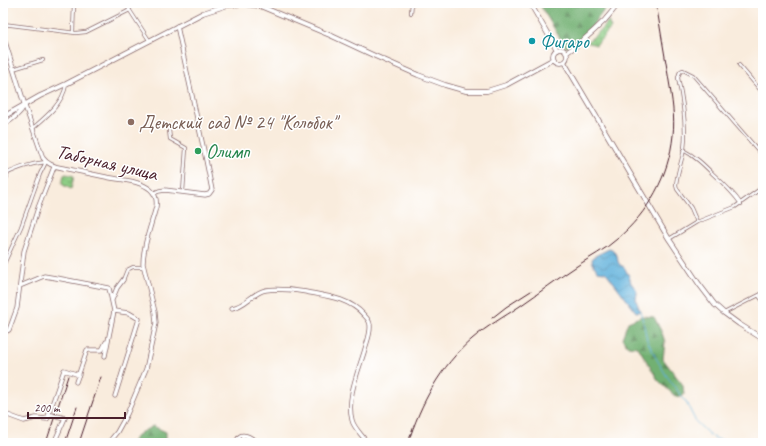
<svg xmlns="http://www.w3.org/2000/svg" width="766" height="446" font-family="Caveat,sans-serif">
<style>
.grass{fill:url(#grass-dots);stroke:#6c7658}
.forest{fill:url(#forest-firs);stroke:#5e684e}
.water{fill:url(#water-waves);stroke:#566884}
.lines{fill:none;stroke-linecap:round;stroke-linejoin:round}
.stream{stroke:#62b2dc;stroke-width:1}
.minor-casing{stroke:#876769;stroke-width:4}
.tertiary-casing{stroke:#876769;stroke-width:5}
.secondary-casing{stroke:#876769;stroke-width:5.5}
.minor{stroke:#fff;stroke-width:2.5}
.tertiary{stroke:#fff;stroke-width:3.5}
.secondary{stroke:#fff;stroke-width:4}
.rail{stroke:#4a1f2b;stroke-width:1}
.minor-bridge-casing{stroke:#876769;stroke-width:4;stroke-linecap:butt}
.minor-bridge{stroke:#fff;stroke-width:2.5}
.culture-dot{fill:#0f9aa8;stroke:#fff;stroke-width:1.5}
.education-dot{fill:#8d6e63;stroke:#fff;stroke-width:1.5}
.leisure-dot{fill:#2e9e5b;stroke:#fff;stroke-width:1.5}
.labels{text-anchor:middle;stroke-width:3;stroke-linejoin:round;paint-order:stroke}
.culture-label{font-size:20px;fill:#0d838f;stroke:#fff;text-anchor:start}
.education-label{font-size:20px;fill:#785e54;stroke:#fff;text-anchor:start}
.leisure-label{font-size:20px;fill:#27864d;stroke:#fff;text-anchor:start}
.street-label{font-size:20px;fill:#4a1f2b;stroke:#fff}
</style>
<defs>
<pattern id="grass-dots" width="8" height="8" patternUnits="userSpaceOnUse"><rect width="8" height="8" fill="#8dcd85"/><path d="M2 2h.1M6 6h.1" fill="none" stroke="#75a66d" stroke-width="1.8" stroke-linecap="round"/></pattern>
<pattern id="forest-firs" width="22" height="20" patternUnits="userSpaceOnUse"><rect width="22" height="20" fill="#72b072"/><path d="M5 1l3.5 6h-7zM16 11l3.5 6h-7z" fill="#608f5e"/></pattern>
<pattern id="water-waves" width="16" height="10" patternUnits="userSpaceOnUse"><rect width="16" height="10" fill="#62b2dc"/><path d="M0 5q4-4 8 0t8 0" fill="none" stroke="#5390b3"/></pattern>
</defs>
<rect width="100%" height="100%" fill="#fff"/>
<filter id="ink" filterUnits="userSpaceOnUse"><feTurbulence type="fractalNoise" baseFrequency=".025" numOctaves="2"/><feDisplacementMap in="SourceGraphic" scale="8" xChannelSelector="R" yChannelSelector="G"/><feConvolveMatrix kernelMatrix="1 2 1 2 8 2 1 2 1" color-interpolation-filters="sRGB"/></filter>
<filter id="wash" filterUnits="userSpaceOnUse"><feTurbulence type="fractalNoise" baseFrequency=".012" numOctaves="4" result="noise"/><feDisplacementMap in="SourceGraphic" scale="16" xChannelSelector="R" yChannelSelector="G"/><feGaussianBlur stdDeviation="0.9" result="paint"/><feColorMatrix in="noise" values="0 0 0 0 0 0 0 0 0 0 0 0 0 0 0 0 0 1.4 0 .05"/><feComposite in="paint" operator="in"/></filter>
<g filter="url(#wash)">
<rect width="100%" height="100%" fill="#f9ecdd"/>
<path class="grass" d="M608,21L611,28L596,45L586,42C595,37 602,29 608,21Z
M66,174L74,176L71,189L63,185L62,183L64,175Z"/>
<path class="forest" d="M542,3H609L588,32L566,48L540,5Z
M642,316L654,317L662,333L665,342L663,359L683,385L684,395L677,398L658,380L638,347L628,346L622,338L628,322Z
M153,426L166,432V443H131L140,433Z"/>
<path class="water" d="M609,249L612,250L617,255L618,262L620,265L624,267L629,276L631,283L636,289L637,293L636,300L640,311L636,312L608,275L605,272L598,271L594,266L592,260L593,257Z"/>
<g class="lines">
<path class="stream" d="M640,311L643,321L647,340L656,358L666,375L686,402L696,422L712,437L720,440L748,439L762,443"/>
</g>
</g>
<g filter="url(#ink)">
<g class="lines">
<g class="minor-casing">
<path id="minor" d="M125,3L149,40
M411,13L412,3
M3,24L76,33L86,32L130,10
M73,32L74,3
M739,65L763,93
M13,69L43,60
M33,128C47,116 63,103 66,85
M169,130L170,139L186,148L183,192
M683,150C695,156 704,165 713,174C723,183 733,192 741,204
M3,175C19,168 28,164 46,162
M3,188L8,173
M697,222L691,208L677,189L676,185C677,173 682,161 684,149C687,125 683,101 678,78C679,74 679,71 683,70L693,75L763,156
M669,239L697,222L735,207L763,187
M3,266L21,227L40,174L46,162
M123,280L127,270L133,267H144
M759,296L763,301
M724,313L763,293"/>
</g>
<g class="tertiary-casing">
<path id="tertiary" d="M25,106L43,158C48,165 55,167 63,168C77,171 92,174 106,177C120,180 140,180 151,190C156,195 157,201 156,207C151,226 143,245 143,264L155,312L156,323L146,369L127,414L117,432L108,443
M154,193L159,191L165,190L205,195L209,194L212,190L206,160L177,26
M20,286L44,276L62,279L109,288L114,311L105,356
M112,300L117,288L123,280
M232,308C246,306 253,292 266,290C279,288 292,290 306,292C326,296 349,298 364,315C367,318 370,321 370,325C371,333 367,342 365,349C359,370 346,398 352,420C354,429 363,435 367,443
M114,311L129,313L139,319L115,396
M3,333L9,330L17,308L24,251L38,208L54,167
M76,382L87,350H102L106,342
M47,419L64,370L79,375
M3,421L5,414L24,421L36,418L47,419L51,415H53
M237,442C239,429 252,438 258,443
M54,443L65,418L57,416"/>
</g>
<g class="secondary-casing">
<path id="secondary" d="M530,3L557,50
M3,36L25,106
M553 56a7 7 0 1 1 14 0a7 7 0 1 1-14 0Z
M566,53C581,43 592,33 605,20C609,15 615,9 618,3
M564,62L669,239L699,284L715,305L724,313L739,324L763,339
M3,117L40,96L66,84L203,13L228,5L245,4L260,6L332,36L375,56L418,75L445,85L466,91H487L506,85L554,59
M3,125C12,120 19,115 24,106"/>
</g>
<use href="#minor" class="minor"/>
<use href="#tertiary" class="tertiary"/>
<use href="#secondary" class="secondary"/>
<path class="rail" d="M492,318L506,307L531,291
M46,443L68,376
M65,443L77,407
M79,443L101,377
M408,443C421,403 440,367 472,339C487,326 504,317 520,306C539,293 557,279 577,266C590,257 605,250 617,239C648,213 669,176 673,135C675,117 672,99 669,81C665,55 660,29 656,3"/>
<g class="minor-bridge-casing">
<path id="minor-bridge" d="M53,415L57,416"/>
</g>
<use href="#minor-bridge" class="minor-bridge"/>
</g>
</g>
<circle class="culture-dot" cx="532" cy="41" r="4"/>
<circle class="education-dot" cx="131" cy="122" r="4"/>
<circle class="leisure-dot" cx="198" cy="151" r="4"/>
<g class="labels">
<g class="culture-label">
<text x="540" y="48">Фигаро</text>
</g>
<g class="education-label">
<text x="139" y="129">Детский сад № 24 "Колобок"</text>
</g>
<g class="leisure-label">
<text x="206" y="158">Олимп</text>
</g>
<g class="street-label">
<text transform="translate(107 162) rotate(13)" y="7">Таборная улица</text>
</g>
</g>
<rect width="766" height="446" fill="none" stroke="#fff" stroke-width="16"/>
<path d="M28 412v6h97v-6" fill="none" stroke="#4a1f2b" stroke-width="2"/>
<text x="34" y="412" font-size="12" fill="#4a1f2b" stroke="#ffffff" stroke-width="3" paint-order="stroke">200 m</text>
</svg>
